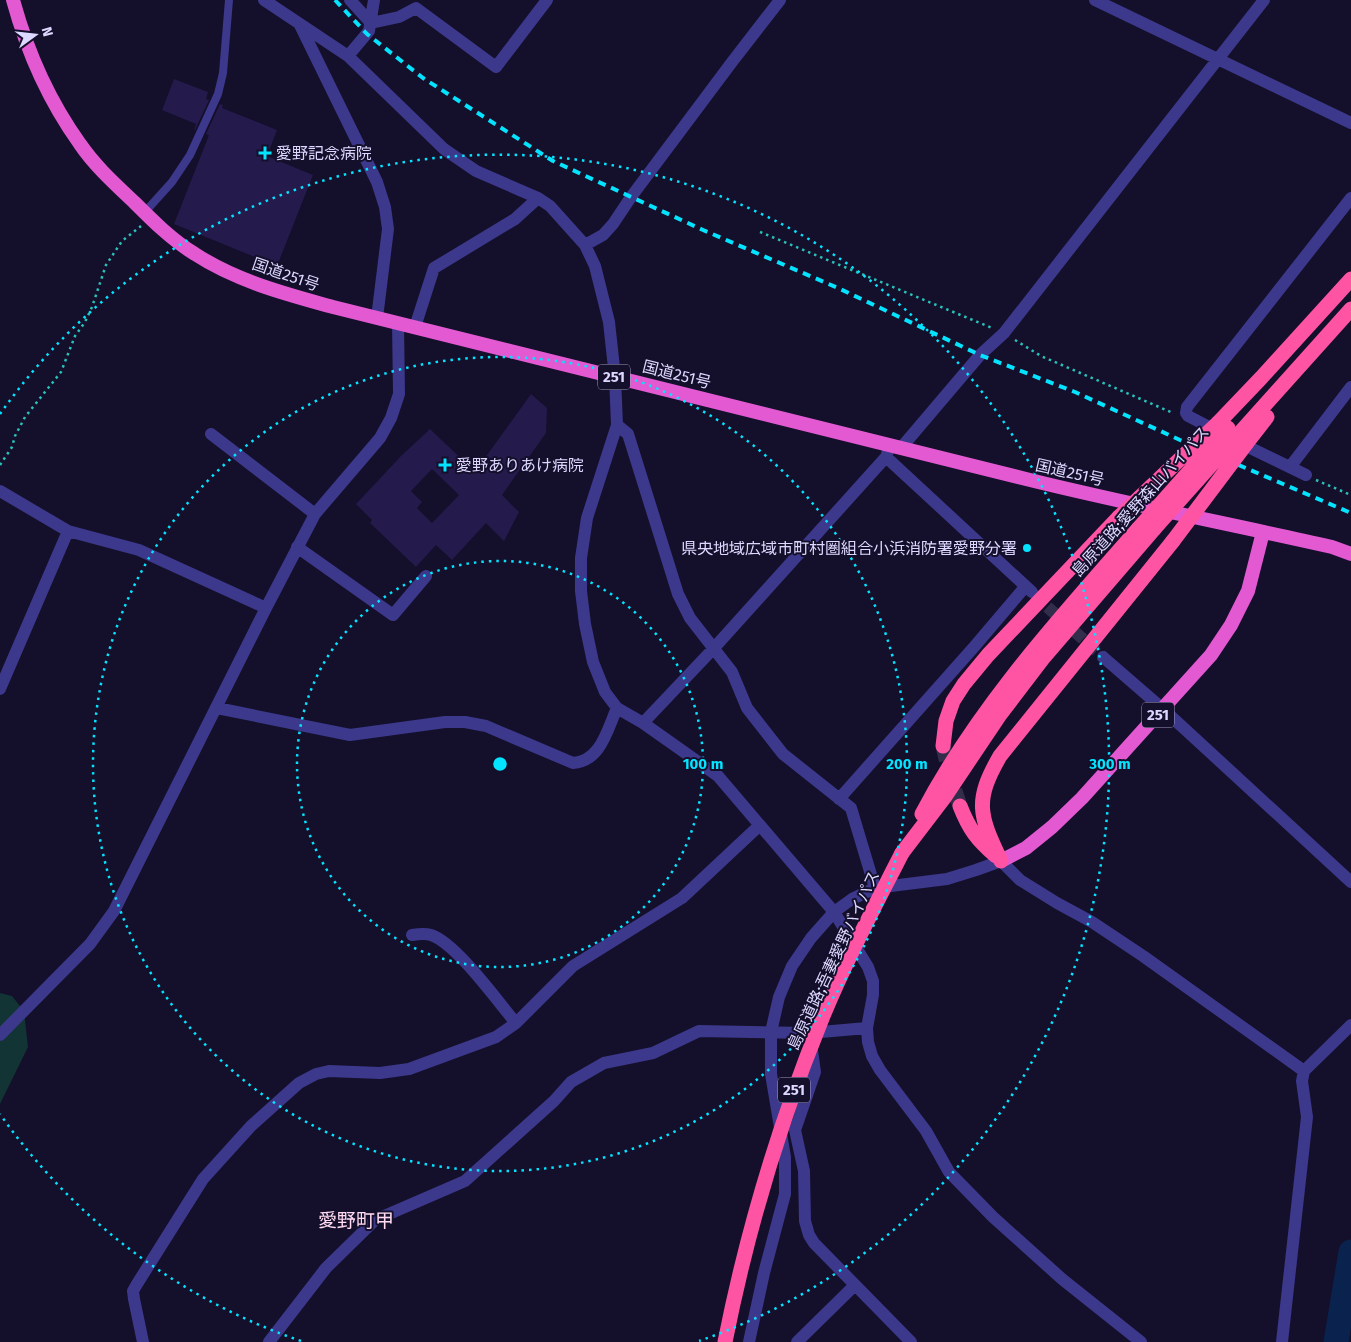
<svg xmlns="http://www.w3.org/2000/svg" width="1351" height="1342" font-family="'Fira Sans','Noto Sans JP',sans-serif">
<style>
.green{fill:#123434}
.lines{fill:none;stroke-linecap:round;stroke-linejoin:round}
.river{stroke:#0a224e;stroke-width:25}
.building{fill:#251a4c;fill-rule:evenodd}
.minor-tunnel{stroke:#322d4a;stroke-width:12;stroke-dasharray:12 6;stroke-linecap:butt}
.motorway-tunnel{stroke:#322d4a;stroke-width:15;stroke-dasharray:15 8;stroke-linecap:butt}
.path{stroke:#2ac1ba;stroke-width:2.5;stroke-dasharray:2.5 4;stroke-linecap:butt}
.service{stroke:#3c388b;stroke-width:8}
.minor{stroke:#3c388b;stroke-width:12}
.tertiary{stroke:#3c388b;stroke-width:12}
.trunk{stroke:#e259d2;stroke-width:14}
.motorway{stroke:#ff53a4;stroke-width:15}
.rail{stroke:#04e3ff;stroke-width:4;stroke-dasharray:8 6;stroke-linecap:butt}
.motorway-bridge{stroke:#ff53a4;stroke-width:15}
.ring{fill:none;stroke:#04e3ff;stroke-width:2.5;stroke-dasharray:2.5 5}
.poi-dot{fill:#04e3ff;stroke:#140f2a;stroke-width:2}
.labels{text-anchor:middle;stroke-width:4;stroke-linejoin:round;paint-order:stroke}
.shield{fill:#140f2a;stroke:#a19cbf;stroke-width:1}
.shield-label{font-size:15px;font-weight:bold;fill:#ddd8ff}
.poi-label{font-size:16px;fill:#ddd8ff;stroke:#140f2a;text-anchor:start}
.street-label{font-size:16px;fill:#ddd8ff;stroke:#140f2a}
.quarter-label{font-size:19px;fill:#ffdaf1;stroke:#140f2a}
.centre{fill:#04e3ff;stroke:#140f2a;stroke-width:2.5}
.ring-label{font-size:15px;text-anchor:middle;font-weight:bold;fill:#04e3ff;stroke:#140f2a;stroke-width:4;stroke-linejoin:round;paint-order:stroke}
</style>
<rect width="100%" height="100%" fill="#140f2a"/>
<path class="green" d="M0,993L12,996L24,1011L28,1047L0,1104Z"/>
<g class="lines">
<path class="river" d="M1336,1342L1351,1252"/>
</g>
<path class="building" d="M174,79L208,92L206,99L209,100L195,130H194L196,124L162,110Z
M220,104L223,105L222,108L277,130L267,156L313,175L277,266L174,224L209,135L206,134Z
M531,394L547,408L546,433L502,495L519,512L504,541L486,523L452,560L436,545L416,567L370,523L372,520L356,504L401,456L430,429L469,466L482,462ZM432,469L459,495L432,523L417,508L422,502L411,491Z"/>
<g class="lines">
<path class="minor-tunnel" d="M1034,595L1103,657"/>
<path class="motorway-tunnel" d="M943,746L950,776L960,806"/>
<path class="path" d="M760,232L992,328
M1015,340L1041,356L1173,413
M0,465L12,447L15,436L25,417L61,372L75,336L85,322L92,307L106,265L122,241L141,226
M1316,480L1351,495"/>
<path class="service" d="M144,213L172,182L190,155L218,94L223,73L229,0"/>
<path class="minor" d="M264,0L348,56L444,149L476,171L538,198L550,206L585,245L595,266L609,322L615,377L617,425L587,518L581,558V591L585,624L593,662L605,692L617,708L643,723L718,776L834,912L868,967L873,981V995L867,1028L868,1042L872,1056L880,1070L926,1131L949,1172L993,1217L1062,1279L1141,1342
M350,0L371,23
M1095,0L1351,123
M371,23L399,17L416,8L496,67L547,0
M300,25L377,182L385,207L388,229L377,318
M348,56L369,31L374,0
M585,245L603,235L613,224L631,197L732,62L780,0
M415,327L434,268L515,219L538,198
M617,425L628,434L678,594L690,618L732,672L747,708L783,754L851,808L875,888
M1219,432L1188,416L1186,413L1187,407L1351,198
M211,434L315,514
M1236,441L1306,475
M901,448L980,355L1004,333L1264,0
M886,457L1032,592
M1290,467L1351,387
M0,491L68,531L139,550L266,608
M297,547L393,615L426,576
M1103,657L1163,709L1351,882
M0,689L68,531
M217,708L350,735L445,722H465L486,726L573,763C601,761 607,730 617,708
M643,723L714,648L886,457L890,446
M839,799L974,647L1025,587
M1001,861L1020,880L1057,903L1092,922L1143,956L1304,1071
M412,935C418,934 425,933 431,935C456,943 498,1002 516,1023
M0,1035L90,944L114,911L266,608L315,514L380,438L391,418L399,394L398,323
M811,1043L815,1072L795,1130L804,1171L805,1221L809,1235L814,1243L911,1342
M143,1342L134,1299L133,1291L137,1284L203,1179L251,1126L299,1083L316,1074L329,1071L380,1073L409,1069L496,1037L516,1023L573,966L682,898L760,825
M269,1342L326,1268L375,1220L465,1181L554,1101L571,1082L604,1063L653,1053L699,1031L809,1033L867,1028
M797,1342L855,1285
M1282,1342L1307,1117L1302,1081L1304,1071L1351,1025"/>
<path class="tertiary" d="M749,1342L764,1273L785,1194V1157L771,1074V1032L779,997L792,966L811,938L834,912L852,899L875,888L947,879L976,870L1001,861"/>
<path class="trunk" d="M13,0C27,51 49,101 80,144C95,166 115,184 134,202C153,221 172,240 195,254C236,281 286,294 333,307L1026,479C1127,504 1230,524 1332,547L1351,554
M1001,861L1026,848L1052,827L1082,798L1211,655L1231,625L1248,591L1263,532"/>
<path class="motorway" d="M1218,423L1261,378L1351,279
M1237,436L1351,309
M1246,444L1267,417
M943,746L946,721L953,701L964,684L988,655L1119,517
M960,806C969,829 977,840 996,856
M922,814C978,707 1060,618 1138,529
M902,853L944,798L999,716L1044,657L1154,529
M1001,861C979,815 974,801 1000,756L1173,541"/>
<path class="rail" d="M335,0L367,34L423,78L553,161L703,230L838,288L980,355L1075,392L1180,440L1351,513"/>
<path class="motorway-bridge" d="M1119,517L1218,423
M1138,529L1228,428
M1154,529L1237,436
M1173,541L1246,444
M725,1342C747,1231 780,1121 823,1016C846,960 875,906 902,853"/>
</g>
<g class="ring">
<circle cx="500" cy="764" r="203"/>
<circle cx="500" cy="764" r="407"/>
<path d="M301 1341A610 610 0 0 1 0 1114M0 414A610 610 0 1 1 699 1341"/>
</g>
<g class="poi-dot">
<path d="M262.5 145.5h5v5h5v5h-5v5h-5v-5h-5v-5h5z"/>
<path d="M442.5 457.5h5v5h5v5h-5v5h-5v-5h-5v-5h5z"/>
<circle cx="1027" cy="548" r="5"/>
</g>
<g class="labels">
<g class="shield">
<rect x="598" y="364.5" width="32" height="25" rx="4"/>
<rect x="1142" y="702.5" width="32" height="25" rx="4"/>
<rect x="778" y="1077.5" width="32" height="25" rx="4"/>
</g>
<g class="shield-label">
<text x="614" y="382">251</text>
<text x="1158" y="720">251</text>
<text x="794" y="1095">251</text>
</g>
<g class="poi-label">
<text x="276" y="159">愛野記念病院</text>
<text x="456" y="471">愛野ありあけ病院</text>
<text x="1017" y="554" text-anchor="end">県央地域広域市町村圏組合小浜消防署愛野分署</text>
</g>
<g class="street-label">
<text transform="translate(286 274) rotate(19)" y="6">国道251号</text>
<text transform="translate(677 374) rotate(14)" y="6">国道251号</text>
<text transform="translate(1070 472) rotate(13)" y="6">国道251号</text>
<text transform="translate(1140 501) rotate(-48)" y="6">島原道路;愛野森山バイパス</text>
<text transform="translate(833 960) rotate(-65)" y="6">島原道路;吾妻愛野バイパス</text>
</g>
<g class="quarter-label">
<text x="356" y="1227">愛野町甲</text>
</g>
</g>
<circle cx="500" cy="764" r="8" class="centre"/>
<g class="ring-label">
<text x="703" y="769">100 m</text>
<text x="907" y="769">200 m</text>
<text x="1110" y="769">300 m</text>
</g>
<g transform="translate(35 35) rotate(75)" stroke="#140f2a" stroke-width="4" paint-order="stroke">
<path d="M0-4L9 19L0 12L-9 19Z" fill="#ddd8ff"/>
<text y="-8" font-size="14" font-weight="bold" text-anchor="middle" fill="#ddd8ff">N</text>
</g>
</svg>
